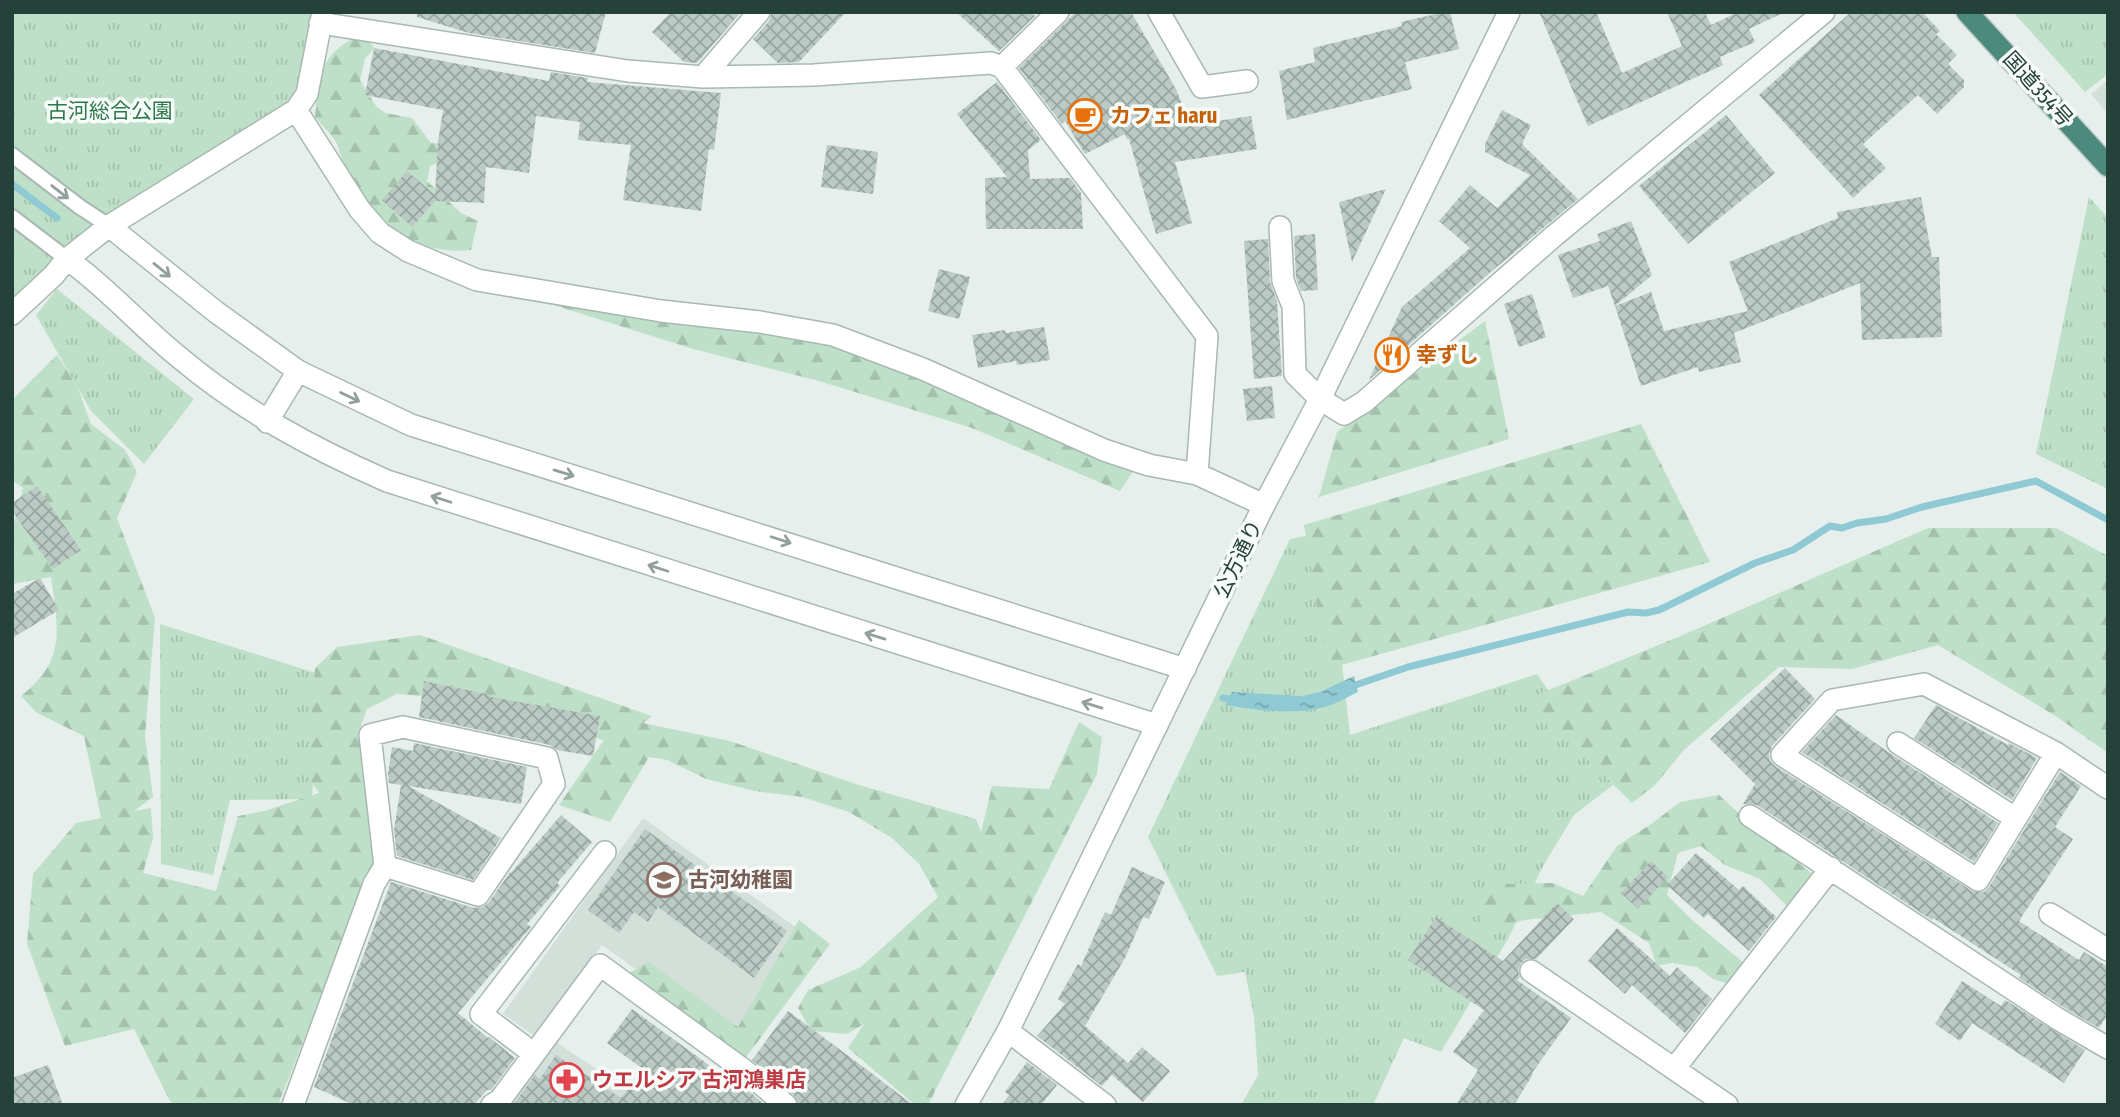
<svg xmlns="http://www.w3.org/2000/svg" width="2120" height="1117" font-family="'Fira Sans Condensed','Noto Sans JP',sans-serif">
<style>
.built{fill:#d4dfda}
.grass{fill:url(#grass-tufts)}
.forest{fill:url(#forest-firs)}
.water{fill:url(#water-ripples)}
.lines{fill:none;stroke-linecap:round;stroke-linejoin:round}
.stream{stroke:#8ec9d4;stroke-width:7}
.building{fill:url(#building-cross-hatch)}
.service-casing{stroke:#a8b8b2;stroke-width:18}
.minor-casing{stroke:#a8b8b2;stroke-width:24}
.tertiary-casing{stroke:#a8b8b2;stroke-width:24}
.trunk-casing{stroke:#c2cac8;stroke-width:24}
.service{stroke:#fff;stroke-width:14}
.minor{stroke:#fff;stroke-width:21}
.tertiary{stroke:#fff;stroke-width:21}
.trunk{stroke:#4c8a7c;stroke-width:21}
.oneway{stroke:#92a09c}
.labels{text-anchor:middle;stroke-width:7;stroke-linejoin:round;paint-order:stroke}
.street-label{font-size:21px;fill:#24423a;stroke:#f7fbf9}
.park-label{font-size:21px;fill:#2d7a4b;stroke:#f7fbf9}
.food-label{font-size:21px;font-weight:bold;fill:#c56008;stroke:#f7fbf9;text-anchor:start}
.education-label{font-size:21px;font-weight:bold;fill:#785e54;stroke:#f7fbf9;text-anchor:start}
.health-label{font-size:21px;font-weight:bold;fill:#be3a42;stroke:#f7fbf9;text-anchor:start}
</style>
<defs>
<pattern id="grass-tufts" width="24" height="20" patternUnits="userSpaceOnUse" patternTransform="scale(1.75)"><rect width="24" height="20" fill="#bfe0c8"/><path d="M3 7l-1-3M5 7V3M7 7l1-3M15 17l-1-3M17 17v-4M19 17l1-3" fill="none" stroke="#a4c1ad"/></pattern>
<pattern id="forest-firs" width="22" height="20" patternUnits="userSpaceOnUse" patternTransform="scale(1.75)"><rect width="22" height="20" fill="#bfe0c8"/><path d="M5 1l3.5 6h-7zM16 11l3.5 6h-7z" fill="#a4c1ad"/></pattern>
<pattern id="water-ripples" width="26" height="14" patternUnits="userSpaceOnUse" patternTransform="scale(1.75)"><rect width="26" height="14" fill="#8ec9d4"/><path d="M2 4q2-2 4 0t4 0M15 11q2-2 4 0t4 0" fill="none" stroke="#74a5ad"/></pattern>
<pattern id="building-cross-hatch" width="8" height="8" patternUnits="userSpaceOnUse" patternTransform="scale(1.75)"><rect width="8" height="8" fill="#bbcac4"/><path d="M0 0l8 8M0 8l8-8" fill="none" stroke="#98a6a0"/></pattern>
</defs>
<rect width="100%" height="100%" fill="#e6efeb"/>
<path class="built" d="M2108,80V114L2091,94Z
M643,818L815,941L741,1044L602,945L536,1037L503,1014Z
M553,1040L650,1105H507Z"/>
<path class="grass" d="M12,12H323L307,94L109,226L12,314Z
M2013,12H2108V74L2085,92Z
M2089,197L2108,218V489L2036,454Z
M57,289L194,399L144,464L91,411L36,315Z
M1327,532L1350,735L1537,674L1613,785L1574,815L1543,866L1509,937L1441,1052L1404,1038L1373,1105H1241L1258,1075L1254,1017L1245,972L1217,976L1148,837L1290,539Z
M160,624L319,674L312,799L230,800L213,875L161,864Z"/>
<path class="forest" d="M357,37L368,39L374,48L365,59L360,80L376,106L385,113L412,118L431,143L451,144L448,158L430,166L427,181L461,213L478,221L471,250C410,257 373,217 345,167C341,159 340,149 336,142C331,133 321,125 315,117C319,79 318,55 357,37Z
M538,300L827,341L1134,470L1120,491L972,428L819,381L693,349Z
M1485,321L1509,439L1319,497L1337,432Z
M57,355L77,386L91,424L125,450L137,472L117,518L155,618L145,736L153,797L134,811L151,808L153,838L143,873L216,891L238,816L264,811L319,793L307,774L315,668L337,647L420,635L652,716L643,723L730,741L856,784L976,819L981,832L992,786L1049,789L1079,722L1102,737L1097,774L928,1105H915L848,1048L864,1024L847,1034L811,1031L798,1008L808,990L861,967L938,897L919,864L892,838L849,812L802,797L755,791L706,779L667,760L649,757L610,822L559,805L604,740L455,699L397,694L367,709L359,732L367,804L376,858L278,1105H175L170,1101L134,1029L65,1046L27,944L33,874L76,823L101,818L84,736L37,713L21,696C67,659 58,630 51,577L12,584V531L23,488L12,480V400Z
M1641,424L1710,562L1327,669L1304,525Z
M1928,528H2056L2108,556V753L2057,717L1938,645L1852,669L1779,667L1684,750L1655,785L1632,803L1527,699L1683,635Z
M1719,795L1746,820L1816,877L1787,906L1760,879L1725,865L1701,846L1678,853L1667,895L1692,920L1757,974L1729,984L1713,979L1697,967L1672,963L1657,966L1649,943L1601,912L1524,920L1480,933L1479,905L1495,884L1553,883L1583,896L1617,846L1654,822L1680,802Z
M799,920L830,944L744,1060L627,974L649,962L738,1027Z"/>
<path class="water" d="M1354,676L1358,692C1346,698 1334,705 1321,708C1290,715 1257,710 1225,705L1232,692L1303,696L1320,692Z"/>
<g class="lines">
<path class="stream" d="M12,184L57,218
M1347,688L1408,667L1628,612L1646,613L1659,610L1755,563L1793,550L1830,526L1842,528L1857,523L1886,519L1922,507L2036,481L2108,520
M1223,698L1237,700"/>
</g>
<path class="building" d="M417,12H606L595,53L469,33L417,17Z
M671,12H741L697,63L684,62L652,32Z
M772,12H846L799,62L778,63L753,39L769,21Z
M956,12H1030L1035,16L999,51Z
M1076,12H1131L1176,89L1190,125L1251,116L1257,149L1175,162L1192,223L1156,234L1129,139H1127L1125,134L1085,154L1065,121L1062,124L1019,68Z
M1445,12H1450L1459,49L1405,62L1412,89L1287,120L1279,71L1315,62L1313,48L1402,26L1401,22Z
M1539,12H1596L1622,73L1682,46L1667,12H1705L1711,25L1738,12H1785L1749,29L1755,42L1720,57L1723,65L1588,126Z
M1851,12H1922L1940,31L1936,34L1957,55L1948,64L1964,80V87L1937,114L1918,95L1863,144L1886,168L1853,198L1759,95Z
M374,48L549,81L551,72L588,78L587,82L721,93L714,150L709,149L701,211L623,200L631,145L578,140L580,122L536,116L529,173L486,167L484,203L435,201L412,227L382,200L407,171L435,195L438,142L443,110L365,95Z
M997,82L1041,140L1028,150L1030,179L1070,178L1081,193L1083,229H986L985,178L1007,177L957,114Z
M1502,110L1531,125L1522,144L1578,199L1493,270L1369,380L1402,307L1470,248L1439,221L1470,185L1497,208L1530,175L1485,152V144Z
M1726,115L1775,173L1688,244L1639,186Z
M827,145L878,152L873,194L821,187Z
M1386,189L1352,262L1339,202Z
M1921,197L1932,257H1939L1942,337L1862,340L1860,283L1734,333L1741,362L1699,372L1698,367L1641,386L1615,306L1651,292L1664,331L1748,311L1729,262L1838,218L1837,212Z
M1631,221L1652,275L1615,306L1608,286L1573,298L1558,255L1600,241L1597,234Z
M1315,234L1318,290L1301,291L1296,278L1294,236Z
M1268,239L1270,282L1277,301L1282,376L1254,379L1244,241Z
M939,269L970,277L959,319L928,311Z
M1532,294L1546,337L1519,347L1504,304Z
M1044,327L1050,360L1017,365L1016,361L978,368L972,335L1005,330L1006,333Z
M1272,386L1275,418L1247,421L1243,389Z
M37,486L81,550L53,569L12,511V503Z
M40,578L59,610L12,638V594Z
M1785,668L1815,699L1772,746L1769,754L1770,761L1775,766L1972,891L1984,892L1989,887L2060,772L2081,786L2055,827L2073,839L2019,921L2079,960L2084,952L2108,967V1014L2099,1028L2065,1008L2019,978L2021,975L1933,918L1932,920L1757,805L1743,804L1755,784L1710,739Z
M424,681L491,695V697L600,716L593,756L557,750L550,745L419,717Z
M1936,705L2008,745L2009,743L2037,758L2012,800L1914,738Z
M1836,715L1891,754L1998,823L1974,862L1802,752Z
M414,743L527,767L521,804L408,786L501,838L473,880L397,856L394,830L401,785L389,783L388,774L392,747L413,751Z
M561,815L592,842L557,883L560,886L527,924L531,927L458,1013L488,1038L489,1037L515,1058L491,1090H487L474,1105H354L314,1087L391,882L474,908L483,907L489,902L511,871L510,874Z
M645,829L787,931L754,978L658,907L648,922L634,912L619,933L588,910Z
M1696,853L1739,890L1743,886L1776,917L1749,951L1708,914L1704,918L1667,885Z
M1651,861L1668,877L1638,909L1621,893Z
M1132,867L1165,882L1149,919L1143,917L1125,958L1085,1026L1128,1063L1142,1047L1170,1071L1143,1102L1112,1075L1102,1086L1037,1036L1065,1004L1058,999L1078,964L1081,966L1105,912L1111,915Z
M1557,903L1574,919L1536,959H1526L1521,963L1518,971L1520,977L1517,980L1571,1018L1532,1073L1533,1074L1514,1105H1456L1478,1070L1453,1052L1484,1010L1408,960L1436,917L1503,961Z
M1617,928L1670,976L1677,967L1712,999L1685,1033L1632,985L1625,994L1588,961Z
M1962,981L2001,1006L2005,1000L2085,1050L2064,1083L1972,1023L1960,1041L1935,1024Z
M632,1009L735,1084L737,1081L765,1105H513L535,1075L540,1079L556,1055L621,1098L643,1069L607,1043Z
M788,1011L874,1075L913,1105H799L794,1095L752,1060Z
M1027,1062L1057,1085L1041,1105H1002L1009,1095L1005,1092Z
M48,1065L63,1105H12V1078Z"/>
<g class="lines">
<g class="service-casing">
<path id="service" d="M12,155L80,207L109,226
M12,217L67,259"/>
</g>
<g class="minor-casing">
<path id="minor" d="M1159,12L1202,87L1247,81
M320,23L628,71L703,77L814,75L991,63L1002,67L1207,336L1197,474
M1002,67L1058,12
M703,77L759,12
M296,110L360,210L380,233L408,251L477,280L661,311L760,322L833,335L923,369L1104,450L1149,465L1197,474L1264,505
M109,226L216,312L298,371L411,425L1185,669
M1280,227L1283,281L1293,306L1295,374L1320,399L1344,414L1364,402L1554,236L1824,12
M67,259C108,288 141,327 180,358C243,411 312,448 387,481L1157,725
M12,314L53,276L67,259L109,226L296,110L307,94L323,12
M267,422L298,371
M1898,743L2015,818
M2056,753L1978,880L1782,755L1832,700L1924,684L2056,753L2108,788
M1750,816L2058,1019L2108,1048
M2050,914L2108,950
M1531,971L1727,1105
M1008,1031L1105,1105
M534,1054L481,1014L605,852
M1674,1069L1831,868
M293,1105L374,884L385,866L370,735L403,727L547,758L554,784L478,895L385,866
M492,1105L500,1100L600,965L744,1070L786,1105"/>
</g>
<g class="tertiary-casing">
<path id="tertiary" d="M966,1105L1008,1031L1264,505L1320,399L1509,12"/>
</g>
<g class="trunk-casing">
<path id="trunk" d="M1967,12L2108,166"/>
</g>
<use href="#service" class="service"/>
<use href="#minor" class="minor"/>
<use href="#tertiary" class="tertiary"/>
<use href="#trunk" class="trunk"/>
</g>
<defs><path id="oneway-shaft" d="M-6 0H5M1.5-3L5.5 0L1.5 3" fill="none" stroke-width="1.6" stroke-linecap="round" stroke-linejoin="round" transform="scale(1.75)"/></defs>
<g class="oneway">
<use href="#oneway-shaft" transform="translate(60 192) rotate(38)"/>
<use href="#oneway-shaft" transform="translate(162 270) rotate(39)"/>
<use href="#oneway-shaft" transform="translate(350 397) rotate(26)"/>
<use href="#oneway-shaft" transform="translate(564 473) rotate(17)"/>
<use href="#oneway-shaft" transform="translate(441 499) rotate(-162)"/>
<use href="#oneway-shaft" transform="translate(781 540) rotate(18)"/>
<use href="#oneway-shaft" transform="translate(658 568) rotate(-162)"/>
<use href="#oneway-shaft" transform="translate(875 636) rotate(-163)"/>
<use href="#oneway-shaft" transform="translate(1092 705) rotate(-163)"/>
</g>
<defs>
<g id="cafe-ring" transform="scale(1.75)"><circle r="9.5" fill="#f7fbf9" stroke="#e8710a" stroke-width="1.5"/><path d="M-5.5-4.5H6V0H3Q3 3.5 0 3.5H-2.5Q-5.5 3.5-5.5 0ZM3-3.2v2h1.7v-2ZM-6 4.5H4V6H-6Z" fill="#e8710a"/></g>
<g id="restaurant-ring" transform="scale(1.75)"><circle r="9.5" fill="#f7fbf9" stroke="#e8710a" stroke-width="1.5"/><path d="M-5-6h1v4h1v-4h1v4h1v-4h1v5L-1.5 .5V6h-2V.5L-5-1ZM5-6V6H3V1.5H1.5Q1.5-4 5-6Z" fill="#e8710a"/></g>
<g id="school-ring" transform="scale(1.75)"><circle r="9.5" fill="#f7fbf9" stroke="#8d6e63" stroke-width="1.5"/><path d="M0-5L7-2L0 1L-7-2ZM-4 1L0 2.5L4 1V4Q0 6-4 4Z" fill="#8d6e63"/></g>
<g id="pharmacy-ring" transform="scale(1.75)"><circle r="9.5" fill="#f7fbf9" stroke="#e0444e" stroke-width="1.5"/><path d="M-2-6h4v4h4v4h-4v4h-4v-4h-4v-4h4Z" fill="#e0444e"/></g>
</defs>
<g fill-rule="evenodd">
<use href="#cafe-ring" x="1085" y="116"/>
<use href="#restaurant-ring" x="1392" y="355"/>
<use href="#school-ring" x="664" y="880"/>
<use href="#pharmacy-ring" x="567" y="1080"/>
</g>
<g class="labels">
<g class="street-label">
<text transform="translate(2038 89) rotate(48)" y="7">国道354号</text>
<text transform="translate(1238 559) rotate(-64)" y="7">公方通り</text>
</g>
<g class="park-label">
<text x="110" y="118">古河総合公園</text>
</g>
<g class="food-label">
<text x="1110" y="123">カフェ haru</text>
<text x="1416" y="362">幸ずし</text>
</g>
<g class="education-label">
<text x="688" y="887">古河幼稚園</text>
</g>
<g class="health-label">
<text x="592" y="1087">ウエルシア 古河鴻巣店</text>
</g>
</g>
<rect width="2120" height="1117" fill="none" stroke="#24423a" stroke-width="28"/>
</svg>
